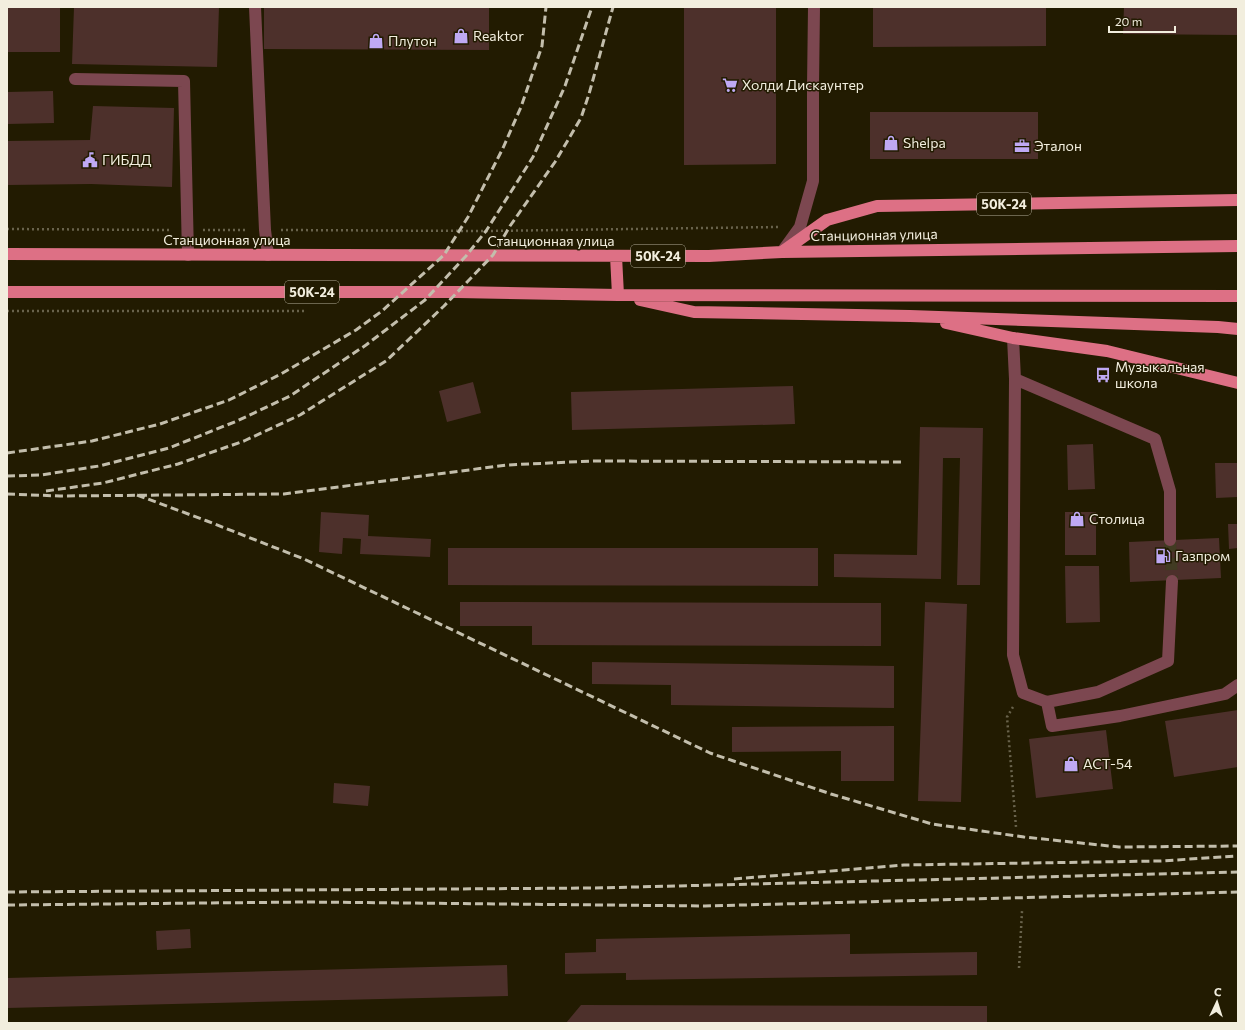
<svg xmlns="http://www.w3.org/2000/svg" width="1245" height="1030" font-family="Commissioner,sans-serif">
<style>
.building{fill:#4d302b}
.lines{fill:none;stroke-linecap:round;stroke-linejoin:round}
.minor-tunnel{stroke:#413b22;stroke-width:12;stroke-dasharray:12 6;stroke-linecap:butt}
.path{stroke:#69634c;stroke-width:2.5;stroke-dasharray:2 3;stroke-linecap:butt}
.minor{stroke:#7c4750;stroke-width:12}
.major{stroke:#dd7085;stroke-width:12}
.rail{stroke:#c3beac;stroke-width:3;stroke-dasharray:8 4;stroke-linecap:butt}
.labels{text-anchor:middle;stroke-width:3;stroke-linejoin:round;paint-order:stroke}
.shield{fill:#221b01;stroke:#b4af9c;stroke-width:1}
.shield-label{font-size:13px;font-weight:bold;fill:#f2eede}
.poi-label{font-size:14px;fill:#f2eede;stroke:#221b01;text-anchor:start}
.street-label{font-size:14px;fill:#f2eede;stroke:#221b01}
</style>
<rect width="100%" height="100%" fill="#221b01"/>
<path class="building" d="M7,7H60V52H7Z
M74,7H219L217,67L72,64Z
M264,7H489V50L264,49Z
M684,7H776V164L684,165Z
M873,7H1046V46L873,47Z
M1124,7H1238V35L1123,34Z
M53,91L54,123L7,124V92Z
M93,106L174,108L172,187L91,184L7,185V141L90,140Z
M870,112H1038V159H870Z
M473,382L481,413L447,422L439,391Z
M793,386L795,424L572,430L571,392Z
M920,427L983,428L980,585H957L960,458H943L941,579L834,577V554L917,555Z
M1093,444L1095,489L1068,490L1067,445Z
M1215,463H1238V497L1216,498Z
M321,512L369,515L368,536L431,539L430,557L360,554L361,539L343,538L342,554L319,552Z
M1065,512H1096V555H1065Z
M1228,524H1238V548L1229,549Z
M1219,538L1221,578L1130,582L1129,542Z
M448,548H818V586L448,585Z
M1065,566H1099L1100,622L1066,623Z
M460,602L881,603V646L532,645V626H460Z
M925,602L967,604L961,802L918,801Z
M592,662L894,666V708L671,705V685L592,684Z
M1238,710V767L1174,777L1165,721Z
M894,726V781H841V751L732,752V727Z
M1106,730L1113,789L1036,798L1029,739Z
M334,783L370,786L368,806L333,803Z
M190,929L191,948L157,950L156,931Z
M850,934V954L977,952V975L626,980V973L565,974V953L596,952V939Z
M507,965L508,996L7,1008V978Z
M581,1005L987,1006V1023H566Z"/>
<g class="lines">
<path class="minor-tunnel" d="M1170,540L1172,581"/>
<path class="path" d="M7,229L170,230
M203,230H248
M281,230L486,231L778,227
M7,311H307
M1013,707L1007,717L1016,827
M1019,968L1022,911"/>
<path class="minor" d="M255,7L265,230L268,255
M75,79L184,81L188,255
M784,249L800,227L813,181V86L814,7
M1013,338L1015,379L1013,655L1023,693L1047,702L1098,692L1168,661L1172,581
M1015,379L1155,439L1170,491V540
M1047,702L1052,726L1120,716L1225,694L1238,685"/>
<path class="major" d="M782,252L827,220L877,206L1238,200
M7,254L709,256L782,252L1238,246
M616,256L618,295
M7,292H458L618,295L1238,296
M640,300L694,312L910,316L1218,327L1238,329
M946,323L1013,338L1107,351L1238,383"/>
<path class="rail" d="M7,453L92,441L160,424L229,400L281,374L356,330L382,311L444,255L468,217L503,148L521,107L542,46L546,7
M7,476L41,475L99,466L169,448L237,421L290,396L366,345L425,300L466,256L486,231L533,157L565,86L592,7
M46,491L103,483L178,464L244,441L300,415L386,361L444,306L493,255L510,226L555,162L581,118L589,94L613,7
M7,494L60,496L284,494L507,465L593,461L903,462
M137,495L207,521L304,559L710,753L831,794L932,824L1024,837L1119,847L1238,846
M734,879L904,865L1160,861L1238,856
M7,892L594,888L1238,872
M7,905L306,902L705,906L1238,892"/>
</g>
<defs>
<g id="shop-bare" transform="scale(1.2)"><path d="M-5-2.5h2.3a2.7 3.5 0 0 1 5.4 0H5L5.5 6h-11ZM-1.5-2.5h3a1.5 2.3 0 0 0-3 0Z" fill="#bfa9f4" stroke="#221b01" stroke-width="2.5" paint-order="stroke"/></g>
<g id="supermarket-bare" transform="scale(1.2)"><path d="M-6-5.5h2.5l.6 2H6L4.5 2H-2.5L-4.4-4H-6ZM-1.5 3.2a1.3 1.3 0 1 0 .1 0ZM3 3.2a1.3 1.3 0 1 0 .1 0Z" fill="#bfa9f4" stroke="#221b01" stroke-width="2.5" paint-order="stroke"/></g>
<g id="office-bare" transform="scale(1.2)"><path d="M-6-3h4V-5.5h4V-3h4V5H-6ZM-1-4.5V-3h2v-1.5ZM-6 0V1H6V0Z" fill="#bfa9f4" stroke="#221b01" stroke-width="2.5" paint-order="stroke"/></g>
<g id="civic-bare" transform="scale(1.2)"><path d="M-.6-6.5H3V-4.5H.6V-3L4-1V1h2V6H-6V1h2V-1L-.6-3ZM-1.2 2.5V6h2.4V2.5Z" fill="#bfa9f4" stroke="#221b01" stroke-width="2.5" paint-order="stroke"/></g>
<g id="bus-bare" transform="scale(1.2)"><path d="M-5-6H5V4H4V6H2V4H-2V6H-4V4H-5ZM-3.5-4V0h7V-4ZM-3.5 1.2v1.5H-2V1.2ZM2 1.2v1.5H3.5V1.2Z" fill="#bfa9f4" stroke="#221b01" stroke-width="2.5" paint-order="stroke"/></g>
<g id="fuel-bare" transform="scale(1.2)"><path d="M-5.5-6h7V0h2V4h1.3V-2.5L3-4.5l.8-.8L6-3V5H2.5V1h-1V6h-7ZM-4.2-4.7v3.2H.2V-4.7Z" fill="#bfa9f4" stroke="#221b01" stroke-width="2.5" paint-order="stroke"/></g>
</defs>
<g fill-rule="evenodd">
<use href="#shop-bare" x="461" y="36"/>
<use href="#shop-bare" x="376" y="41"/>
<use href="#supermarket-bare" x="730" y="85"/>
<use href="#shop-bare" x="891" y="143"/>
<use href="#office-bare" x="1022" y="146"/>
<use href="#civic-bare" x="90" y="160"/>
<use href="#bus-bare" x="1103" y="375"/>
<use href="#shop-bare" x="1077" y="519"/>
<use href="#fuel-bare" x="1163" y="556"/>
<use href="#shop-bare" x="1071" y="764"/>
</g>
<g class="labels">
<g class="shield">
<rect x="977" y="193" width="54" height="22" rx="3"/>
<rect x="631" y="245" width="54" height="22" rx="3"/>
<rect x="285" y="281" width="54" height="22" rx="3"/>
</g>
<g class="shield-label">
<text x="1004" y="209">50К-24</text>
<text x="658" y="261">50К-24</text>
<text x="312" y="297">50К-24</text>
</g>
<g class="poi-label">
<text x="473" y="41">Reaktor</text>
<text x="388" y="46">Плутон</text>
<text x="742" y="90">Холди Дискаунтер</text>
<text x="903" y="148">Shelpa</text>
<text x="1034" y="151">Эталон</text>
<text x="102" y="165">ГИБДД</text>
<text x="1115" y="372">Музыкальная<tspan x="1115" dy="16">школа</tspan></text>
<text x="1089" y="524">Столица</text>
<text x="1175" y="561">Газпром</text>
<text x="1083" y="769">АСТ-54</text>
</g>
<g class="street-label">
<text transform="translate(874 235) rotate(-1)" y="5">Станционная улица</text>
<text x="227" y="245">Станционная улица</text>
<text x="551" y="246">Станционная улица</text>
</g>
</g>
<rect width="1245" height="1030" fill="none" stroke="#f2eede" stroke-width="16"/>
<g transform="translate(1217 1002) rotate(4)" stroke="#221b01" stroke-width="3" paint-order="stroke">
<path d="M0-3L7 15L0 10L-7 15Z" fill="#f2eede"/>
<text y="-6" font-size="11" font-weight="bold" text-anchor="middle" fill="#f2eede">С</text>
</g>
<path d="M1109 26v6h66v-6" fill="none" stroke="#f2eede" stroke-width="2"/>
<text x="1115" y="26" font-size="12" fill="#f2eede" stroke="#221b01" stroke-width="3" paint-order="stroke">20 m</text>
</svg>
